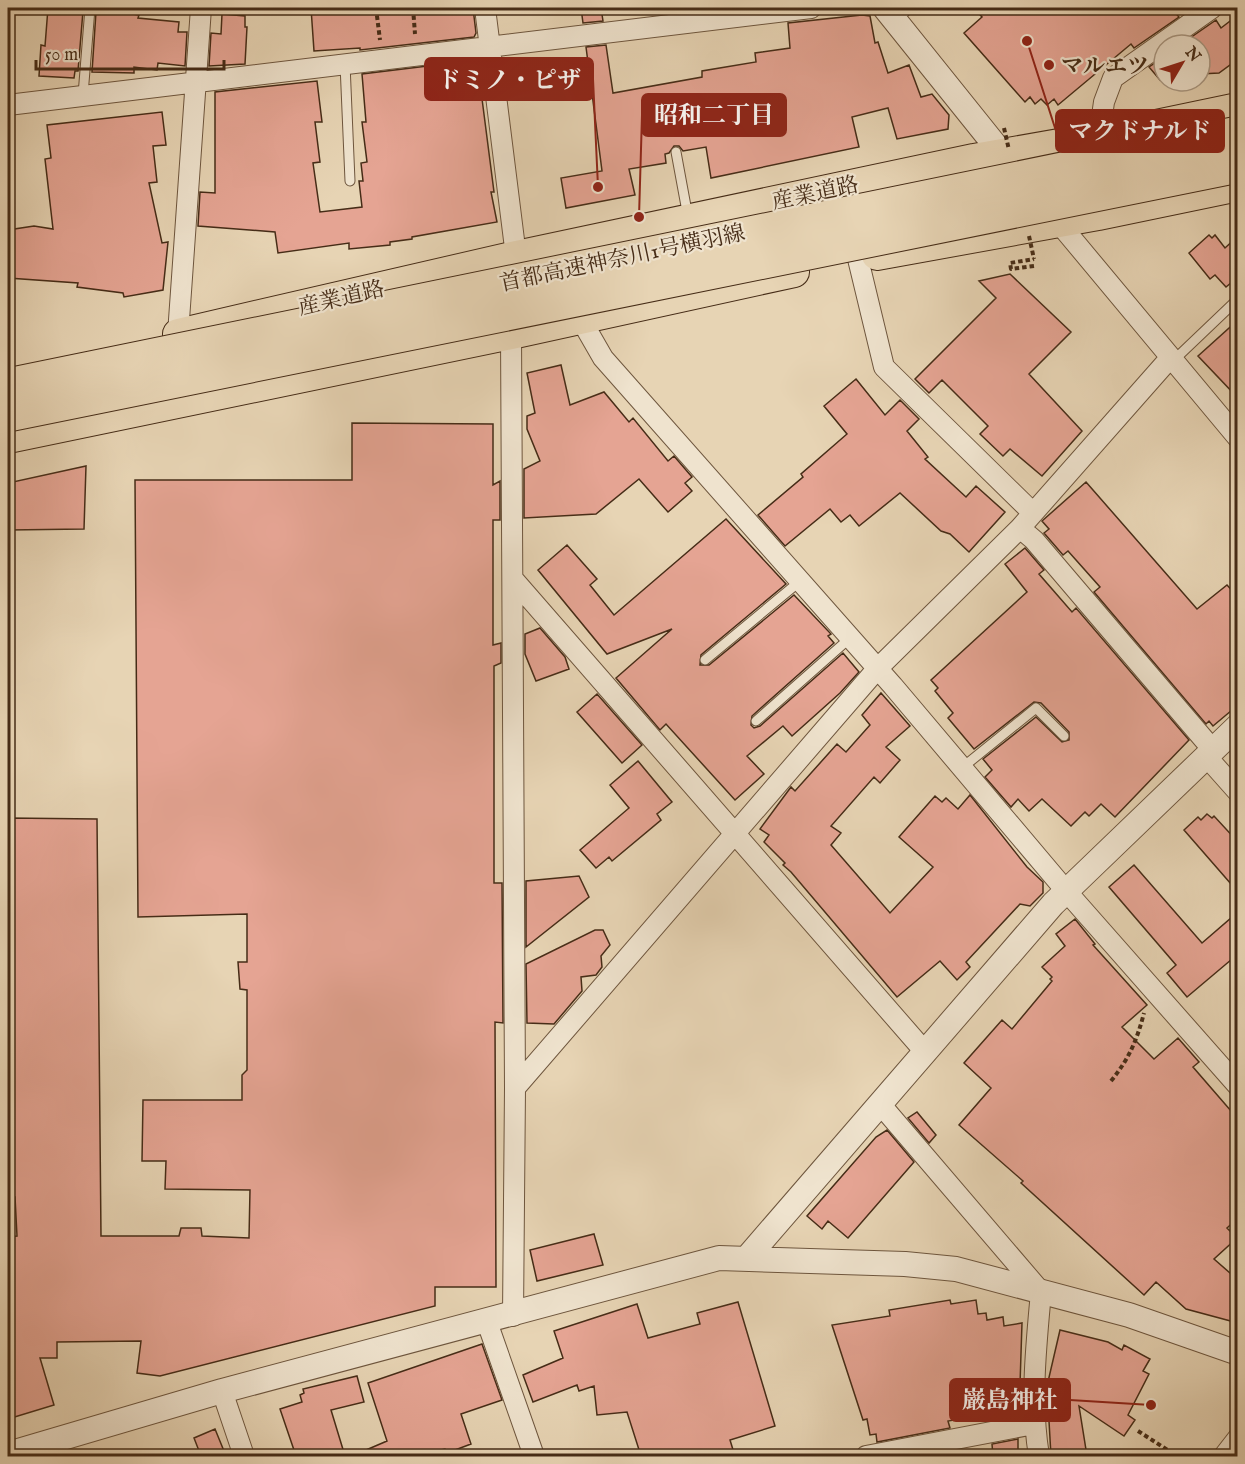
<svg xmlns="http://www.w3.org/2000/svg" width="1245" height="1464" font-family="'IM FELL English','Noto Serif JP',serif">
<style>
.building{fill:#e5a493;stroke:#462c17;stroke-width:1.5}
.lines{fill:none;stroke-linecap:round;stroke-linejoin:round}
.service-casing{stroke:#6e563e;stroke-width:11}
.minor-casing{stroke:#6e563e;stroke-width:22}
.tertiary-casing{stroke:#6e563e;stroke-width:26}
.primary-casing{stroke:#462c17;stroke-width:32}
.path{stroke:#462c17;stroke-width:4;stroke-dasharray:4.5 3;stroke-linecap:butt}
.service{stroke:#efe3ce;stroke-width:9}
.minor{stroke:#efe3ce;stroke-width:20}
.tertiary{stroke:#efe3ce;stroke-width:24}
.primary{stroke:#e7d4b4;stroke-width:30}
.motorway-bridge-casing{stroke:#462c17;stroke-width:35;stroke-linecap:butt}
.path-bridge{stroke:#462c17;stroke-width:4;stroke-dasharray:4.5 3;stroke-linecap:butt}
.motorway-bridge{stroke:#e7d4b4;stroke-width:33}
.poi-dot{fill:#8f2418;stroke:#efe3ce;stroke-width:2}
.labels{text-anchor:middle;stroke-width:4.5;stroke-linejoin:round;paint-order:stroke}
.poi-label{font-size:22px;font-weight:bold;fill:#462c17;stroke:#efe3ce;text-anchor:start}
.street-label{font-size:22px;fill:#462c17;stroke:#efe3ce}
.leader{fill:none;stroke:#8f2418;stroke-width:2}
.callout-dot{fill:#8f2418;stroke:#efe3ce;stroke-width:2}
.callout{fill:#8f2418;stroke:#8f2418;stroke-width:2}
.callout-label{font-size:24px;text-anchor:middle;font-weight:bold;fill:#fff}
</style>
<rect width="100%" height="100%" fill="#e7d4b4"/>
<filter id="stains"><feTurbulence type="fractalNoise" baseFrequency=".00333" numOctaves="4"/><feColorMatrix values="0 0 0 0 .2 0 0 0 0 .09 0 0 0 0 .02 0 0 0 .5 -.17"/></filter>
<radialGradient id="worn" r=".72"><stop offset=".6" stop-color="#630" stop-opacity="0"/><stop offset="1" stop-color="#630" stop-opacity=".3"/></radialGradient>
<path class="building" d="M48,8L83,11L78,71H75L74,78L39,76L41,45L45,46Z
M311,8H473L476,33L474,37L360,50V48L314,51Z
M581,8H601L603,21L583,23Z
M974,8H1171L1179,17L1134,48L1131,44L1058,105L1054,99L1047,105L1041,99L1035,104L1030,97L1025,102L964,33L982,17Z
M106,10L139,15L138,18L179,22L178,32H187L185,66L158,63L157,70L134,67V73L92,72L96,12L106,13Z
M222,14L245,16V27H247L245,64L209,66L211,33L221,34Z
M862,15L870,16L875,43L878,42L888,73L909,65L921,97L932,94L949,115L948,129L897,139L888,108L852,117L859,147L711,178L706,147L683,151L679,146H674L669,153L665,154L666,163L629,169L635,195L566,208L561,178L602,171L586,47L606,45L613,93L702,77V71L756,62L755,53L790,48L788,23Z
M1238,15V59L1219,73L1200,74V45H1180L1216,20L1221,28Z
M1164,57V77L1160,80L1149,67Z
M477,60L494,192H491L497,222L412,237V239L390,242V245L349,249V243L278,253L275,232L198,226L200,192L215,193V92L317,81L322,122H315L320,162L313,163L320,212L362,207L359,181H363L361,163L367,162L362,122H366L362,74Z
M162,112L166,145L153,146L157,182L149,183L162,243L168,242L163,290L124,297L123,293L77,287L78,283L8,278V230L34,226L53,229L45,159L51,158L47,125Z
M1209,235L1212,238L1215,235L1225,248L1238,236V277L1226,287L1215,275L1210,279L1189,253Z
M1010,274L1071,332L1029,374L1082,431L1042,476L1010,449L1003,456L980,434L988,426L942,380L929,393L915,379L996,298L979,281Z
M1238,320V398L1198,356Z
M561,365L570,405L604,392L629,422L633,418L668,461L674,456L692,477L685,483L692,491L668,512L639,479L596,514L524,518V469L540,461L527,429V416L535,413L527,373Z
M856,379L885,415L900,400L919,419L907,431L928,457L925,459L966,497L976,486L1005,512L969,552L950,534L941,531L900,493L859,526L850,515L841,522L830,509L785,546L758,515L803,477L801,474L847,434L824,406Z
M352,423L493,424V485L500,481V520H493V645L501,643V663L494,666V883H502L503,1023L495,1022L496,1287H435V1306L160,1376L137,1373L141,1341L57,1342V1358H40L54,1405L8,1419V1237L17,1236L15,1197L8,1196V818L97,819L101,1236H179L181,1228H201L202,1236L249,1238L250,1190L165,1189L166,1161H142L143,1100H242V1075L247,1070V990L240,989L238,962H247V914L138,917L135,480H352Z
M86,466L84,529L8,530V483Z
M1086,482L1197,609L1227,585L1238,597V705L1213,726L1209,721L1206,724L1094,592L1100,587L1068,551L1063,555L1044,533L1049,529L1042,521Z
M726,519L786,584L701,655L700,665H709L794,595L831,634L828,636L834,643L752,716L751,725L754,728L760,726L843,653L859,672L840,693L792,736L783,726L747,756L764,774L735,800L666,724L660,730L616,678L672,629L607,654L538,570L567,545L597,579L590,585L614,615Z
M1025,548L1044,570L1039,574L1072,612L1076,608L1189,740L1115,817L1101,804L1089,816L1085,812L1071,826L1042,799L1029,811L1018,799L1011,807L985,777L992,770L983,759L1036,717L1062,742L1069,740V732L1041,703L1034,702L974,749L948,718L953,713L935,691L938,688L931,680L1027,592L1005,564Z
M540,628L565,657L569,669L536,681L525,654V634Z
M881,693L910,726L886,747L900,760L880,783L874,777L831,826L841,833L831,845L890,913L933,867L899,837L935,796L942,802L946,798L958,809L970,795L1027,867L1043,882V893L1030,906L1020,904L966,962L970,967L957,980L940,961L897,997L791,872L783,865L785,863L764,842L769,835L760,829L791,787L795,791L837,744L846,752L870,725L862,715Z
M597,694L642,745L622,763L577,712Z
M638,761L672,802L657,814L661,820L612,861L609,857L596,868L580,850L629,808L610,785Z
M1207,814L1212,818L1214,816L1238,842V892L1184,830L1198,817L1201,820Z
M1134,865L1202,943L1238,912V954L1187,997L1167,973L1176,965L1109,887Z
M579,876L589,897L526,947V881Z
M1075,919L1095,944L1093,945L1147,1005L1122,1027L1154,1059L1178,1038L1199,1062L1193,1067L1238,1119V1218L1227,1228L1237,1238L1214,1259L1238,1280V1323L1186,1309L1156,1282L1144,1295L1021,1183L1023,1181L959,1125L991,1088L964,1063L1002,1020L1012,1029L1052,981L1050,979L1052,977L1042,967L1065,946L1056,934Z
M595,930H603L610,945L601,956L602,967L596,975L581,977L582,991L554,1024L527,1023L526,964Z
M917,1112L936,1135L929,1143L908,1118Z
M887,1130L914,1162L848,1238L828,1221L822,1229L807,1216L876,1137Z
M594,1234L603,1265L537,1281L530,1250Z
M950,1300L951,1304L976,1300L978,1314L986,1313L987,1320L1003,1317L1004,1326L1022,1323L1019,1415L989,1420L988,1414L948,1421L950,1428L877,1442L876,1434L870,1435L867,1419L863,1420L832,1325L890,1316L889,1310Z
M738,1302L775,1426L730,1440L734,1453L721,1456H641L627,1412L597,1415L594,1386L579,1391L577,1385L533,1402L523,1375L563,1358L554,1331L637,1304L648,1338L700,1324L697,1313Z
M1060,1330L1108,1342L1122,1350L1124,1345L1150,1359L1143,1371L1149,1374L1128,1415L1135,1420L1124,1436L1079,1406L1087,1456H1051L1047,1386Z
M482,1344L502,1400L461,1414L471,1444L447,1453L445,1449L413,1456H352L387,1441L368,1383Z
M357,1376L364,1402L331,1410L345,1456H296L280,1409L302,1402L300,1395L304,1393L303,1389Z
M215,1429L226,1456H201L194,1438Z
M1018,1439V1456H993L992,1444Z"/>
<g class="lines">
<g class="service-casing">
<path id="service" d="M896,19L910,8
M345,64L350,181
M83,95L90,8
M676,152L688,217
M1173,361L1238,299
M705,660L799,582
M756,721L850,638
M963,767L1036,708L1064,736"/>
</g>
<g class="minor-casing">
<path id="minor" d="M485,8L516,256
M8,105L811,8
M1099,137L1104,102L1113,78L1212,8
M1058,222L1238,438
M858,259L884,367L1033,513
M580,318L603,358L893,686L1067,892L1238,1086
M178,334L201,8
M511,334L515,1088L513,1316
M1020,528L1034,540L1213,750
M513,579L926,1053
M1206,756L1238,792
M515,1088L877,669L1020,528L1170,358
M881,1105L1041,1292C1036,1347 1030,1402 1039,1456
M487,1322L534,1456
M222,1391L244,1456
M866,1456L1034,1424
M1224,1456L1238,1438"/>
</g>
<g class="tertiary-casing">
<path id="tertiary" d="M885,8L1011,165
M746,1259L1053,904L1238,726
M8,1454L222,1391L719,1258L905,1264L956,1269L1129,1315L1238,1353"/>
</g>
<g class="primary-casing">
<path id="primary" d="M877,255L1098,215L1238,186
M178,334L516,256L974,159L1099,137L1238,108
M8,438L511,334L794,272"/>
</g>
<path class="path" d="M376,8L380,40
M413,8L415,34
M1034,266L1011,269L1010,263L1034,259
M1111,1081C1129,1059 1137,1040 1144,1013
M1138,1431L1177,1456"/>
<use href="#service" class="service"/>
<use href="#minor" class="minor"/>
<use href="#tertiary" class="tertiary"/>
<use href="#primary" class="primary"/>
<g class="motorway-bridge-casing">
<path id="motorway-bridge" d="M8,385L1238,133
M8,415L1238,166"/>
</g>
<path class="path-bridge" d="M1004,128L1009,150
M1029,236L1034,259"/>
<use href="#motorway-bridge" class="motorway-bridge"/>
</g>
<circle class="poi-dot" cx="1049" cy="65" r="6"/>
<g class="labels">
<g class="poi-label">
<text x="1061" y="73">マルエツ</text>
</g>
<g class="street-label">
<text transform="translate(815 192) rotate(-12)" y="8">産業道路</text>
<text transform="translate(622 257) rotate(-12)" y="8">首都高速神奈川1号横羽線</text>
<text transform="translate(341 297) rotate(-13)" y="8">産業道路</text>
</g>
</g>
<path class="leader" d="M598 187L593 79M639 217L642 115M1027 41L1056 131M1151 1405L1070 1400"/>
<g class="callout-dot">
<circle cx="598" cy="187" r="6"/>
<circle cx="639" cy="217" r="6"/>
<circle cx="1027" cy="41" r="6"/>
<circle cx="1151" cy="1405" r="6"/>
</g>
<g class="callout">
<rect x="425" y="58" width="168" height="42" rx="6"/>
<rect x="642" y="94" width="144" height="42" rx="6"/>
<rect x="1056" y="110" width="168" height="42" rx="6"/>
<rect x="950" y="1379" width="120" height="42" rx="6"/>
</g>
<g class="callout-label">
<text x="509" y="88">ドミノ・ピザ</text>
<text x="714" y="123">昭和二丁目</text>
<text x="1140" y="139">マクドナルド</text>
<text x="1010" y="1408">巌島神社</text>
</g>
<rect width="1245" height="1464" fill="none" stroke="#e7d4b4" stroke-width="30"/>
<rect x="9" y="9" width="1227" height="1446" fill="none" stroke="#462c17" stroke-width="3"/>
<rect x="15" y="15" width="1215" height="1434" fill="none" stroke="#462c17" stroke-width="1.5"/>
<g transform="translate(1182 63) rotate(51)"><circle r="28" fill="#efe3ce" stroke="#ab9a85" stroke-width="1.5"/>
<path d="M0-4.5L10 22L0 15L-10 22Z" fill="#8f2418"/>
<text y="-9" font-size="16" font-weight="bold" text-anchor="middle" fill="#462c17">N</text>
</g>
<path d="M36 60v9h188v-9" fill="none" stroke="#462c17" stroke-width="3"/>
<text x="45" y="60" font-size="18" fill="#462c17" stroke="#efe3ce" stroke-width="4.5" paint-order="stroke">50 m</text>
<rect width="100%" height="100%" filter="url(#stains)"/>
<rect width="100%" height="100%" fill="url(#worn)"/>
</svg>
